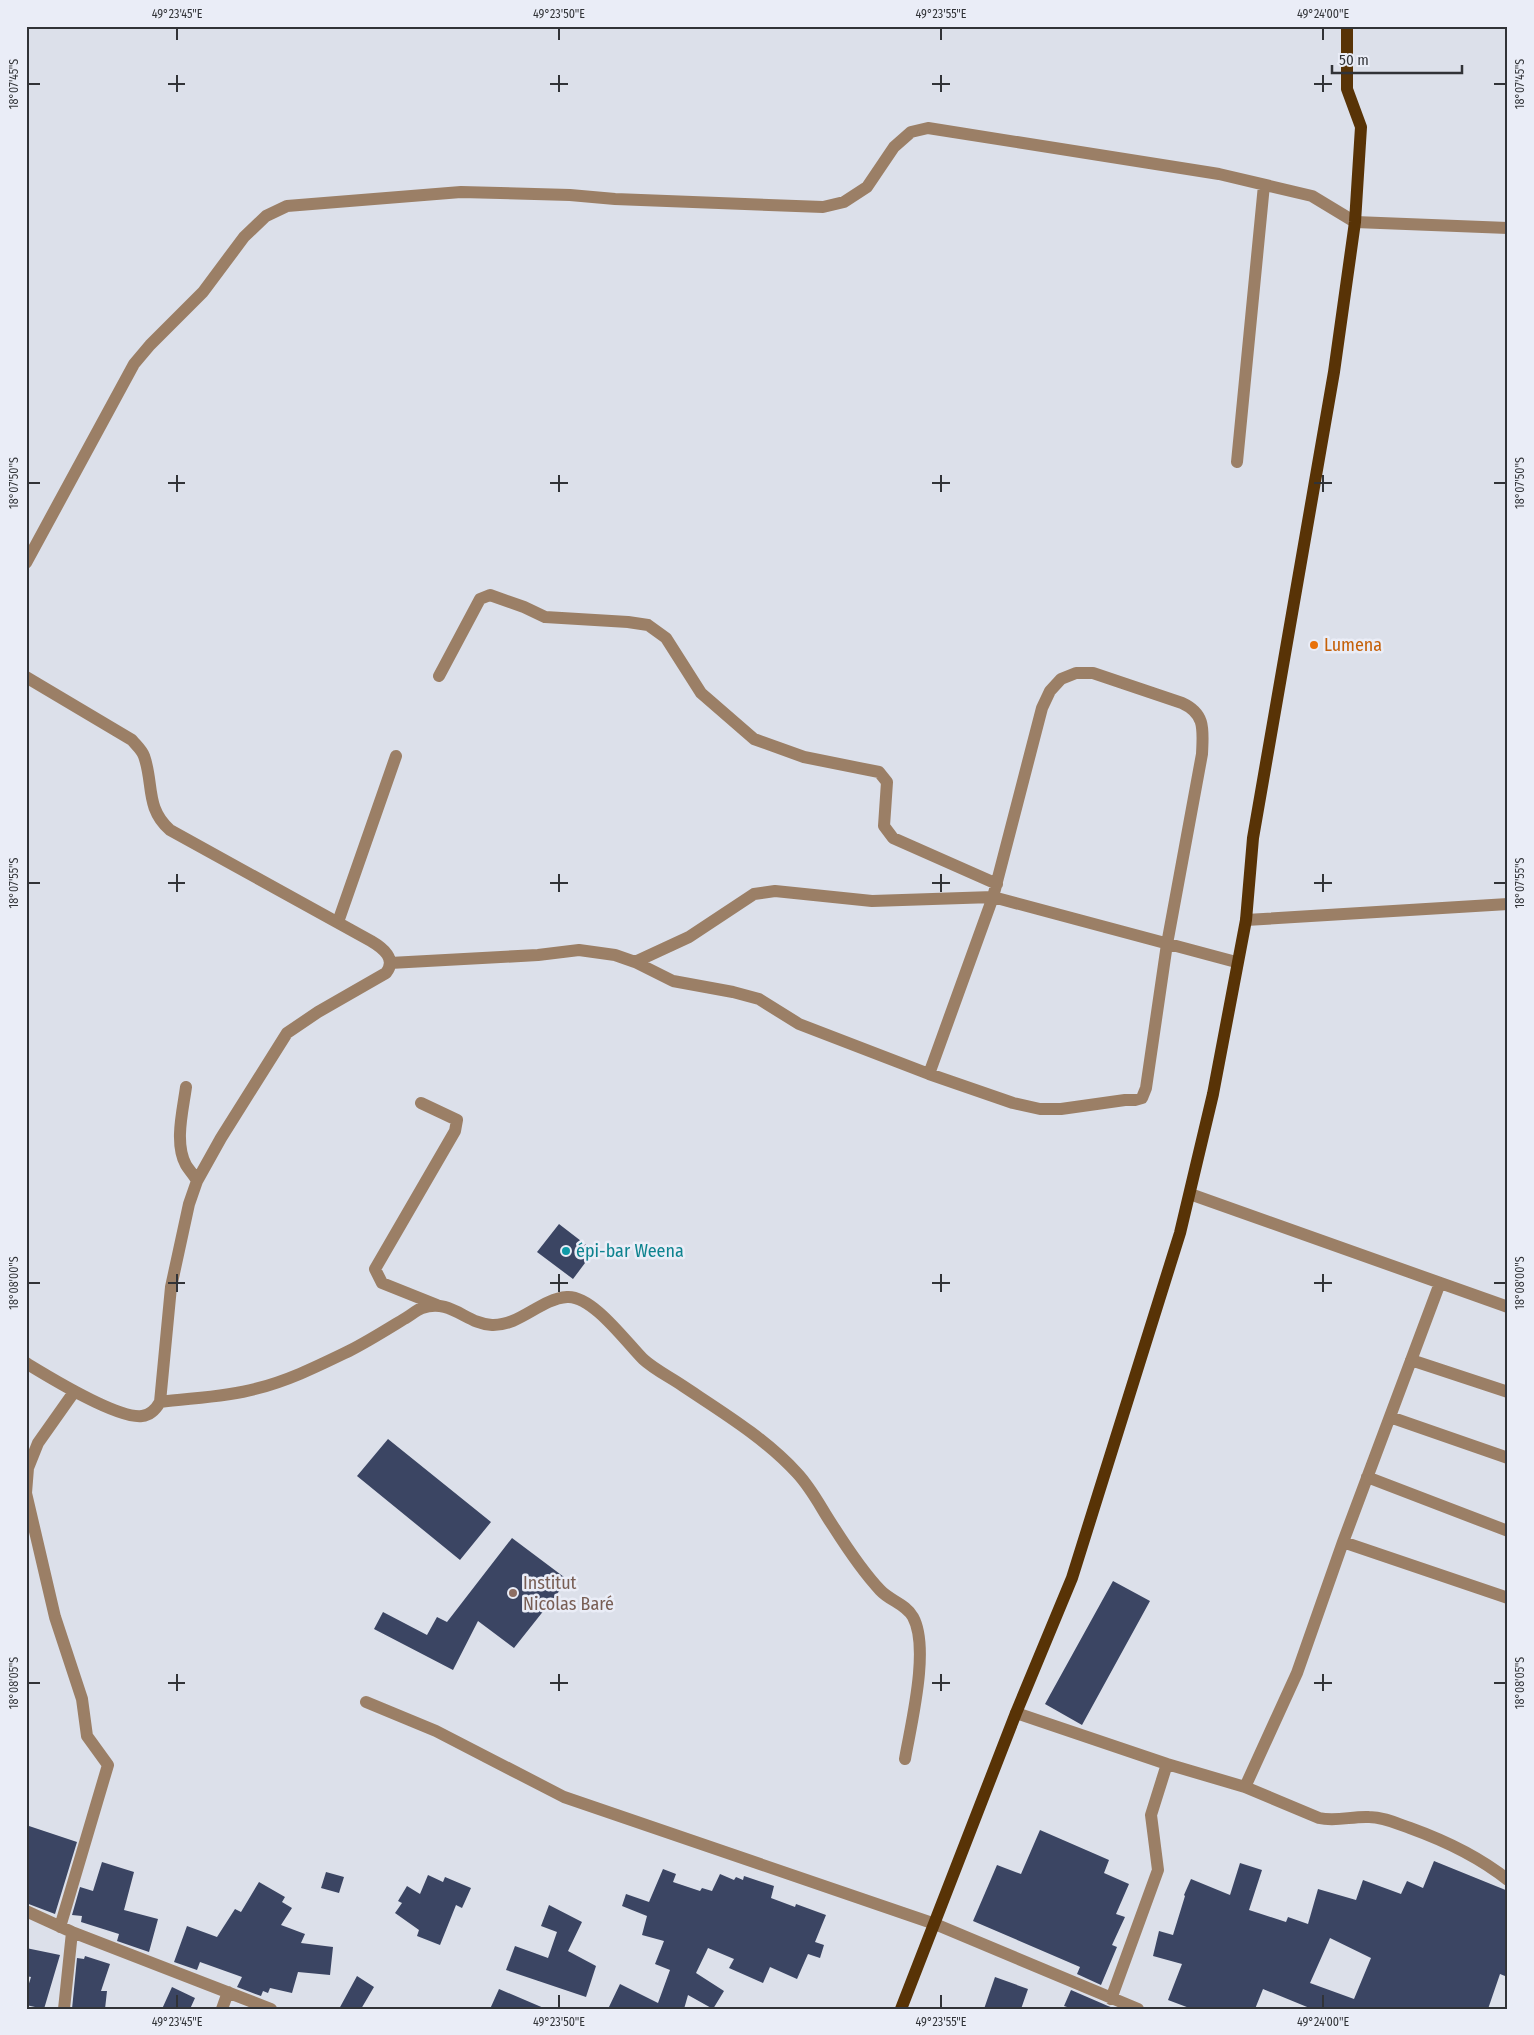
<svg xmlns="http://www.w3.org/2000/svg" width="1534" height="2035" font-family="'Fira Sans Condensed',sans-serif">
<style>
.building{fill:#3b4563;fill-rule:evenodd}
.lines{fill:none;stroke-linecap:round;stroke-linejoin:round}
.minor{stroke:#9b7f66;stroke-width:12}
.major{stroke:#583306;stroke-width:12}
.ticks{fill:none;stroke:#313337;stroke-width:2}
.food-dot{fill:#e8710a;stroke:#eaedf7;stroke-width:2}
.culture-dot{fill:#0f9aa8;stroke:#eaedf7;stroke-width:2}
.education-dot{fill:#8d6e63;stroke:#eaedf7;stroke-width:2}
.labels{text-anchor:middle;stroke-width:5;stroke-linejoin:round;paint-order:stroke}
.food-label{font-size:18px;fill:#c56008;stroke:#eaedf7;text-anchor:start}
.culture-label{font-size:18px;fill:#0d838f;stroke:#eaedf7;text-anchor:start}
.education-label{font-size:18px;fill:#785e54;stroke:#eaedf7;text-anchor:start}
.neatline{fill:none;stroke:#313337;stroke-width:2}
.ticks-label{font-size:12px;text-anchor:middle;fill:#313337}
</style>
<rect width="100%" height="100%" fill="#dce0ea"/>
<path class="building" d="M559,1224L594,1251L573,1279L537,1252Z
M388,1439L491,1522L460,1560L357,1476Z
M512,1538L568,1580L514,1648L478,1621L453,1670L374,1629L383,1612L427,1635L437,1617L447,1622Z
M1113,1581L1150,1601L1082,1725L1045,1704Z
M26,1825L77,1842L55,1914L26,1903Z
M1040,1830L1109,1860L1104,1873L1129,1884L1116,1914L1125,1917L1112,1945L1117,1947L1101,1985L1077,1974L1080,1967L973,1921L997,1865L1021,1874Z
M1434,1861L1508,1891V1967L1505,1976L1500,1974L1488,2009H1312L1263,1989L1255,2009H1192L1168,2000L1182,1964L1153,1956L1159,1931L1173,1935L1185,1896L1184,1895L1191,1879L1230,1895L1240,1863L1262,1870L1249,1910L1286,1922L1288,1917L1308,1924L1318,1889L1356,1900L1363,1880L1401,1894L1407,1881L1423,1888ZM1330,1938L1371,1958L1354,1999L1310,1983Z
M102,1862L134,1872L124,1910L158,1919L149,1952L117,1941L119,1934L81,1922L82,1916L72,1915L80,1887L93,1891Z
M663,1869L676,1874L673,1882L700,1891L702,1888L712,1891L720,1874L734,1880L736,1877L743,1880L744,1876L774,1886L771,1898L795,1907L796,1904L826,1915L815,1942L824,1945L820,1958L808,1954L797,1979L770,1967L763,1983L729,1968L734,1959L708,1948L696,1973L724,1991L713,2009L688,1995L684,2009H608L620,1984L658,2003L670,1970L655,1964L664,1941L642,1935L647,1916L622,1906L626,1894L649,1902Z
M326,1872L344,1877L339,1893L321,1888Z
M428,1875L443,1882L445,1877L471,1888L462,1908L456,1905L440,1945L417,1936L419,1930L395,1913L402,1903L398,1901L407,1886L420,1894Z
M259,1882L285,1897L282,1902L292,1908L281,1925L305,1934L301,1943L333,1947L330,1975L298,1972L292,1993L270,1988L268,1993L263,1991L261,1996L237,1987L242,1977L200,1962L197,1970L174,1962L187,1926L217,1937L235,1909L241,1912Z
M549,1905L582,1922L568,1951L596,1966L586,1997L506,1970L515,1946L548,1958L557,1932L541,1926Z
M26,1948L60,1955L44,2009L26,2005V1993L31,1977L26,1976Z
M85,1956L110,1964L101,1991H107L105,2009H72L77,1958L84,1959Z
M357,1976L374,1987L361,2009H339Z
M995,1977L1028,1989L1021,2009H984Z
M172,1987L195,1998L190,2009H162Z
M499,1989L546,2009H490Z
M1071,1990L1108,2006L1116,2009H1073L1064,2006Z"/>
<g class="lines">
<path class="minor" d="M1237,462L1264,185
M26,563L134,364L150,345L203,292L244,237L266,216L287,206L461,192L570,195L615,199L823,207L844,202L867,187L894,147L911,132L928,128L1219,174L1312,196L1355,222L1508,228
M439,676L480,599L490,595L524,607L545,617L628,622L648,625L666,638L701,693L754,739L804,757L879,772L887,782L884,826L893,838L997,884
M26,677L132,740C136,745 142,750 144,756C154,784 145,808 170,830L371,941C383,948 397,959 386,973L318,1012L287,1033L221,1138L197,1181L189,1204L171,1287L160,1402C156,1409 151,1415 142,1416C117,1419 49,1377 26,1363
M1246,920L1508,904
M338,922L396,756
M390,963L538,955L579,950L615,955L635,962L673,981L733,992L759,999L799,1024L929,1074L1013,1103L1040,1109H1061L1125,1100H1135L1142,1098L1146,1088L1167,944L1202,754C1203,730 1206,714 1182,703L1093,673H1076L1061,679L1050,691L1042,708L993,897L872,901L775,891L754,894L689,937L635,962
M929,1074L993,897L1236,962
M186,1087C183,1110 174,1143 186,1165C189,1170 194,1175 197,1181
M421,1103L457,1120L455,1131L375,1269L382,1283L437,1305
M1190,1194L1508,1307
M1411,1360L1508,1392
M160,1402C190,1398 226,1397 255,1389C288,1381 318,1366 349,1351C367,1342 386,1330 404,1319C410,1316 416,1310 422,1308C451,1298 466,1324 492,1325C520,1326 540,1299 567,1297C592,1295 626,1342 643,1359C655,1370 670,1377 683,1386C722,1412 765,1438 797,1473C812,1489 821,1508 833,1526C847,1548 862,1571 880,1590C890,1601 906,1604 913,1617C930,1648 911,1724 905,1759
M1390,1417L1508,1458
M1367,1477L1508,1531
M1343,1542L1508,1598
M366,1702L436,1731L564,1797L935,1924L1138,2009
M1016,1713L1167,1764L1245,1787L1319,1818C1336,1822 1352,1816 1369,1817C1383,1817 1396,1823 1410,1828C1446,1841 1478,1856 1508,1880
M1245,1787L1297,1673L1343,1542L1440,1283
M26,1911L72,1932L271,2009
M60,1927L108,1765L87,1736L82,1699L55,1617L26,1493L28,1468L38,1443L74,1392
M1111,1999L1158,1870L1151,1815L1167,1764
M64,2009L72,1932
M222,2009L228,1992"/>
<path class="major" d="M901,2009L1016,1713L1072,1578L1180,1233L1213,1094L1246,920L1253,838L1334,372L1355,222L1361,127L1347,89V26"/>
</g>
<path class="ticks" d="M177,28V40M559,28V40M941,28V40M1323,28V40M177,75V92M559,75V92M941,75V92M1323,75V92M28,84H40M168,84H185M550,84H568M932,84H950M1314,84H1332M1494,84H1506M177,475V492M559,475V492M941,475V492M1323,475V492M28,483H40M168,483H185M550,483H568M932,483H950M1314,483H1332M1494,483H1506M177,874V892M559,874V892M941,874V892M1323,874V892M28,883H40M168,883H185M550,883H568M932,883H950M1314,883H1332M1494,883H1506M177,1274V1292M559,1274V1292M941,1274V1292M1323,1274V1292M28,1283H40M168,1283H185M550,1283H568M932,1283H950M1314,1283H1332M1494,1283H1506M177,1674V1691M559,1674V1691M941,1674V1691M1323,1674V1691M28,1683H40M168,1683H185M550,1683H568M932,1683H950M1314,1683H1332M1494,1683H1506M177,1995V2008M559,1995V2008M941,1995V2008M1323,1995V2008"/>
<circle class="food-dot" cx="1314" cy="645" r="5"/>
<circle class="culture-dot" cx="566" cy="1251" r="5"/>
<circle class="education-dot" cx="513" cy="1593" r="5"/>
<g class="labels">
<g class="food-label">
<text x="1324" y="651">Lumena</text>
</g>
<g class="culture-label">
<text x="576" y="1257">épi-bar Weena</text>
</g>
<g class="education-label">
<text x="523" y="1589">Institut<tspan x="523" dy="21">Nicolas Baré</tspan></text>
</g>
</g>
<rect width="1534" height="2035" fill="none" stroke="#eaedf7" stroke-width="55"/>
<path d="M1332 65v8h130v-8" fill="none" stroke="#313337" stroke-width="2.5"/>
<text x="1339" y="65" font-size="15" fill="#313337" stroke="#eaedf7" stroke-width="4" paint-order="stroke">50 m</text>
<rect x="28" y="28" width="1478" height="1980" class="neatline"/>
<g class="ticks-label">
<text x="177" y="18">49°23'45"E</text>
<text x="559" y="18">49°23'50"E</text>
<text x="941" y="18">49°23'55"E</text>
<text x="1323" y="18">49°24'00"E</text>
<text transform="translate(14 84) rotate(-90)" y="4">18°07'45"S</text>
<text transform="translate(1520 84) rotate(-90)" y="4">18°07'45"S</text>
<text transform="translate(14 483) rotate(-90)" y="4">18°07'50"S</text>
<text transform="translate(1520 483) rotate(-90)" y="4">18°07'50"S</text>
<text transform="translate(14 883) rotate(-90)" y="4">18°07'55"S</text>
<text transform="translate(1520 883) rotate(-90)" y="4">18°07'55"S</text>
<text transform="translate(14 1283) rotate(-90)" y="4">18°08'00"S</text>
<text transform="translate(1520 1283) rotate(-90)" y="4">18°08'00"S</text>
<text transform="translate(14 1683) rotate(-90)" y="4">18°08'05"S</text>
<text transform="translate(1520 1683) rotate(-90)" y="4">18°08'05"S</text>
<text x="177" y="2026">49°23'45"E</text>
<text x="559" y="2026">49°23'50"E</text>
<text x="941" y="2026">49°23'55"E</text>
<text x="1323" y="2026">49°24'00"E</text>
</g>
</svg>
